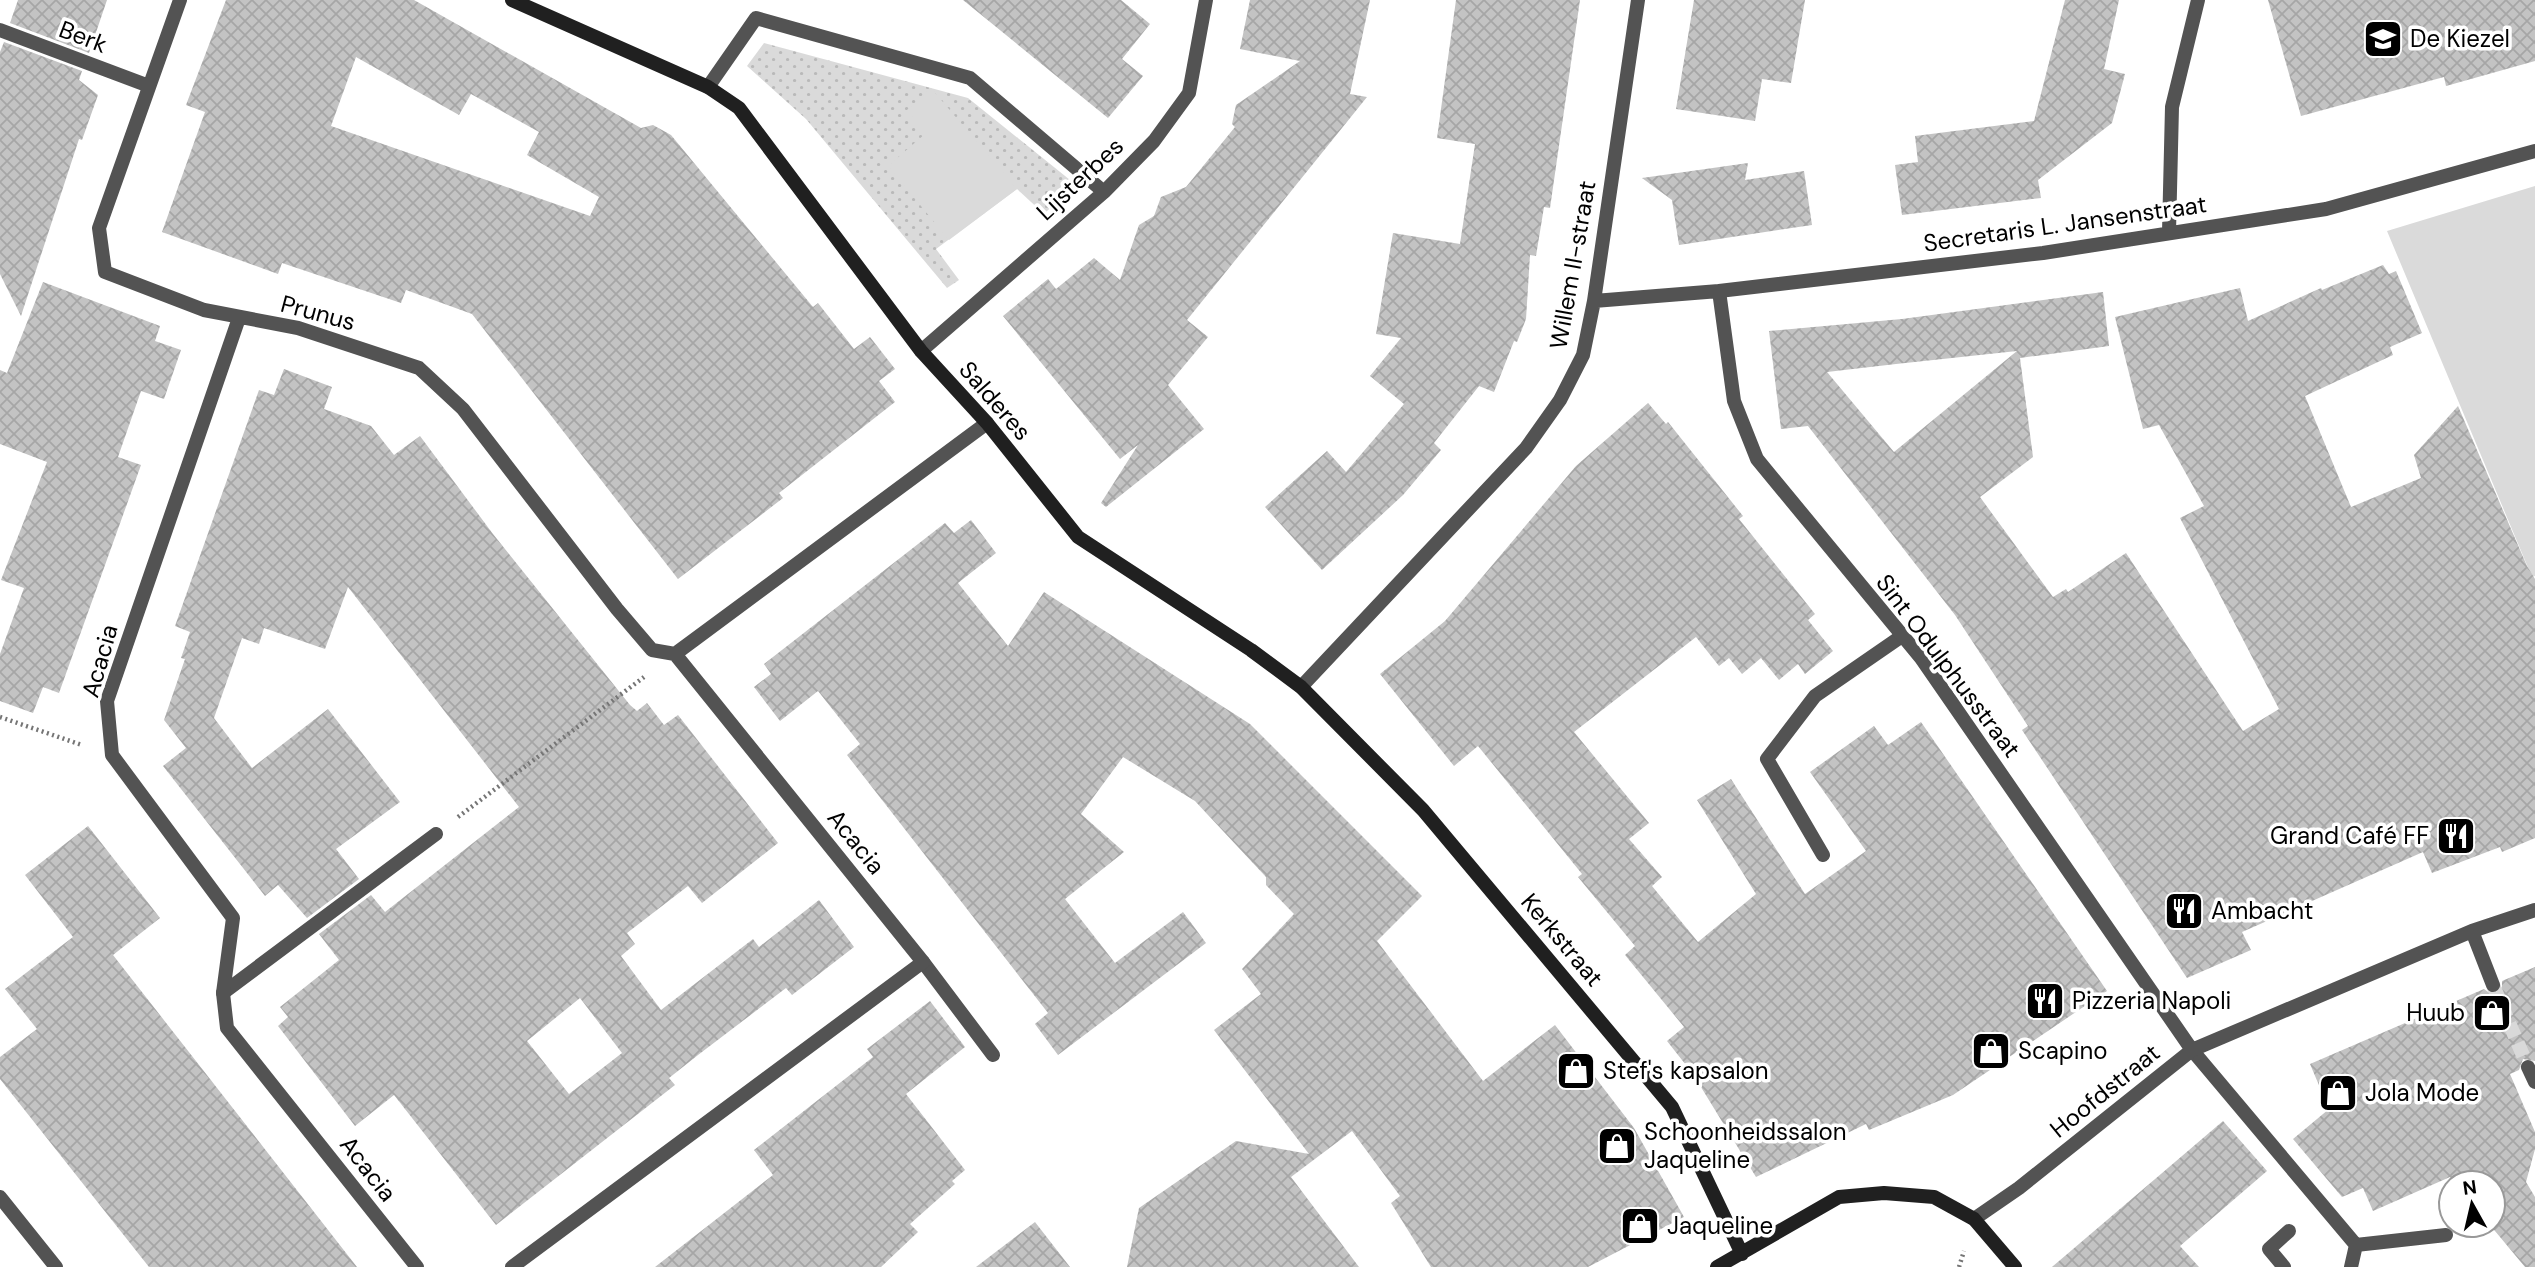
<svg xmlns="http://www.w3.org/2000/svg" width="2535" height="1267" font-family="'DM Sans',sans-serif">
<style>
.grass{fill:url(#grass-dots)}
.green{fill:#dadada}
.building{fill:url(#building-cross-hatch);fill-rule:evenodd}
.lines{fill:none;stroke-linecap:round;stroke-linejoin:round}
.street-tunnel{stroke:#d9d9d9;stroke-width:14;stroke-dasharray:14 7;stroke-linecap:butt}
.path{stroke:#757575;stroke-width:4.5;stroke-dasharray:2 3.5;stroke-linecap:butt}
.lane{stroke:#535353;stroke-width:14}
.street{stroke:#535353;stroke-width:14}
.secondary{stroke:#202020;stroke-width:14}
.labels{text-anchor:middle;stroke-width:7;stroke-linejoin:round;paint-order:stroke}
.street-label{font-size:24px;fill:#000;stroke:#fff}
.poi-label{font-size:24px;fill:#000;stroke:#fff;text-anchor:start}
</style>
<defs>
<pattern id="grass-dots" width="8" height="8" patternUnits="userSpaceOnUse" patternTransform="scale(1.75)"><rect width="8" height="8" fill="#dadada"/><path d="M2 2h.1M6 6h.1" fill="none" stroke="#b9b9b9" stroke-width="1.8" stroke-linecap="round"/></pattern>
<pattern id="building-cross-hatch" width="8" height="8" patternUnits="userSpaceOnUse" patternTransform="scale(1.75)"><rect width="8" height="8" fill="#c3c3c3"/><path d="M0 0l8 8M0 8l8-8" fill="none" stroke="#a6a6a6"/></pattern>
</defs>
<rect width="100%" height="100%" fill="#fff"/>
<path class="grass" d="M764,43L968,98L1075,184L1044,214L1017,189L936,249L959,280L947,288L806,119L747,66Z"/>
<path class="green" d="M931,88L1017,189L949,240L888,166L925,134L907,110Z
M2535,186V576L2532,577L2387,231Z"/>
<path class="building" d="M18,0H107L89,53L10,23Z
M226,0H414L641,128L653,125L671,135L813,307L818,303L854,349L870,337L895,369L879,381L895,402L779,493L783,498L678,579L472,314L406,290L401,303L282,263L278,274L162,232L205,112L186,105ZM356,57L459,115L471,94L539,132L527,155L599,197L590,216L331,126Z
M963,0H1121L1150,24L1122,59L1143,76L1108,118Z
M1250,0H1370L1350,94L1367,97L1187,320L1208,337L1168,385L1204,429L1106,507L1101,503L1138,445L1120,459L1003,316L1048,279L1056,289L1094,258L1120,280L1139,225L1154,216L1161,197L1186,187L1235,127L1232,124L1236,105L1300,61L1240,49Z
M1456,0H1580L1550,208L1544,207L1536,256L1530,255L1526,319L1517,342L1514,341L1494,392L1479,386L1434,443L1441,450L1403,495L1322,570L1265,507L1327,451L1346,472L1404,404L1370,376L1401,338L1376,334L1393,233L1460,244L1475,144L1437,138Z
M1694,0H1805L1791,83L1762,79L1755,121L1676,109Z
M2065,0H2119L2104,69L2125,74L2112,123L2038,180L2041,198L1902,215L1895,165L1918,162L1915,136L2034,121Z
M2268,0H2535V61L2446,86L2444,77L2301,116Z
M4,42L82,71L79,80L98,95L82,140L79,139L21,316L0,274V52Z
M1748,163L1745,180L1804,171L1812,225L1679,245L1672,200L1642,178Z
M2383,265L2389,274L2396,271L2422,333L2390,347L2393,355L2305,396L2351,507L2421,478L2414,455L2458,406L2527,566L2535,579V838L2502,852L2500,847L2432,873L2423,852L2242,932L2251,950L2187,978L2022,730L2028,726L1955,615L1808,426L1781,429L1769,331L1902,319L2103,292L2109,346L2020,358L2033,457L1980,497L2053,597L2066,589L2068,592L2126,553L2243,731L2279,709L2180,518L2204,506L2159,425L2143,429L2115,317L2240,288L2248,321L2321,288L2322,290ZM2017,351L1894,452L1827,372L1896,364Z
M43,282L160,326L155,341L181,350L164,399L141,391L118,457L141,465L59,693L43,687L33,713L0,701V654L24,588L1,580L47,462L0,444V370L7,373Z
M284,369L332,387L324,409L371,426L394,455L420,436L493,534L630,705L637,711L647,703L664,725L678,715L778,843L702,903L688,886L627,933L635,944L621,956L661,1010L753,939L759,947L819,900L854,947L792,995L786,988L698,1055L669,1078L675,1085L496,1225L394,1095L355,1126L278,1026L288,1017L280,1007L339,960L319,934L371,895L385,912L519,807L348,587L325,649L264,628L259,644L242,638L214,718L252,768L328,709L400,802L336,849L359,879L307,918L278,885L265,896L163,766L186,748L164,720L185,659L181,658L190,632L175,626L259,390L274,395ZM580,998L622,1053L569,1094L527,1041Z
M1648,403L1666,424L1668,422L1743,516L1739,519L1815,614L1808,620L1833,651L1805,674L1798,664L1779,680L1761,658L1742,674L1729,658L1719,666L1696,637L1574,732L1649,823L1629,839L1662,877L1652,886L1698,942L1756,894L1697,800L1731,779L1805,894L1866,851L1810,772L1874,726L1888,745L1921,722L2107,991L1953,1095L1869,1130L1866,1124L1756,1177L1693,1074L1667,1041L1684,1027L1625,955L1635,946L1578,877L1582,874L1478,746L1454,766L1380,674L1445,621L1576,466Z
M971,520L996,553L958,583L1008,646L1044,592L1250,724L1422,896L1377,941L1483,1081L1555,1025L1634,1128L1684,1217L1588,1267H1431L1391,1203L1400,1196L1352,1131L1291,1177L1359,1267H1127L1139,1208L1236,1141L1309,1154L1214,1030L1261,994L1242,969L1294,914L1266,885V877L1195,801L1123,757L1081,814L1124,852L1065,899L1115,963L1183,912L1206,943L1058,1055L1035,1024L1048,1013L847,755L860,744L818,691L780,721L754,687L771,674L764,664L945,523L954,533Z
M88,826L160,918L113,955L357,1267H149L0,1079V1057L37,1029L5,989L73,937L25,875Z
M2535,967V1061L2523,1059L2519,1070L2510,1074L2535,1132V1149L2526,1182L2535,1197V1267H2525L2490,1225H2493V1183H2455L2450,1177L2373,1211L2363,1188L2342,1197L2293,1139L2329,1109L2310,1064L2484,989L2491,994H2497L2502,987V981Z
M930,1001L965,1047L906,1094L965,1170L952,1181L955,1184L910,1224L918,1232L881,1267H655L773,1175L754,1150L873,1057L867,1049Z
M2223,1121L2267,1171L2180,1246L2199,1267H2052Z
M1035,1222L1070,1267H976Z"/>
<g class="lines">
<path class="street-tunnel" d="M2493,985L2528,1067"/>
<path class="path" d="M0,717L82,745
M458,817L644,677
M1959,1267L1964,1251"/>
<path class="lane" d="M1823,855L1767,759L1815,696L1902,636
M923,962L993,1055
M223,993L436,834
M2192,1050L2356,1245L2446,1235
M2284,1267L2269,1249L2289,1231
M2351,1267L2356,1245"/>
<path class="street" d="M180,0L99,228L105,272L204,310L298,328L419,368L463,409L617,609L652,650L675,654
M0,30L149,86
M708,87L756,18L970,78L1104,192
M2169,232L2172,107L2198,0
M1719,291L1734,401L1757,459L1921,658L2192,1050
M1594,301L1719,291L2043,253L2326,209L2535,151
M239,318L107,701L112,755L233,918L223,993L227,1028L417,1267
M921,351L1104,192L1154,141L1189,93L1206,0
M1301,687L1526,448L1560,400L1583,355L1594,301L1638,0
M2472,931L2493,985
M2528,1067L2535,1082
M0,1197L56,1267
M1974,1219L2019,1188L2192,1050L2472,931L2535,910
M512,1267L923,962L675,654L987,423"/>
<path class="secondary" d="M512,0L708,87L739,108L921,351L987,423L1078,537L1251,650L1301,687L1423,810L1672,1107L1742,1254
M1717,1267L1839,1197L1884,1193L1934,1197L1974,1219L2015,1267"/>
</g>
<defs>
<g id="school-square" transform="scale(2.0125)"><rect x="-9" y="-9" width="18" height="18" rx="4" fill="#000" stroke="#fff"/><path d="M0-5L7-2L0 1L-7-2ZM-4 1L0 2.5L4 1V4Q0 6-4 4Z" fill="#fff"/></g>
<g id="restaurant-square" transform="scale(2.0125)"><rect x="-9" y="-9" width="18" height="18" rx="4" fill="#000" stroke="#fff"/><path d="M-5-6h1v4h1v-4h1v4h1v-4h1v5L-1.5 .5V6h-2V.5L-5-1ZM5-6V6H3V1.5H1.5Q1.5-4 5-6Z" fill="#fff"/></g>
<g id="shop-square" transform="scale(2.0125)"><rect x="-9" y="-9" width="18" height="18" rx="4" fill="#000" stroke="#fff"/><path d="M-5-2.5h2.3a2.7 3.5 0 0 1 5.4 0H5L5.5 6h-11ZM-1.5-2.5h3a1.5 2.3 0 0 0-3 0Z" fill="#fff"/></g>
</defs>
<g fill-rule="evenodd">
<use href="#school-square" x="2383" y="39"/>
<use href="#restaurant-square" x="2456" y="836"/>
<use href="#restaurant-square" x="2184" y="911"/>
<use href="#restaurant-square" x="2045" y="1001"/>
<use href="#shop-square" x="2492" y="1013"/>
<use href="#shop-square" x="1991" y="1051"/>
<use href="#shop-square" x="1576" y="1071"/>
<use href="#shop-square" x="2338" y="1093"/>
<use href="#shop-square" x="1617" y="1146"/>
<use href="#shop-square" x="1640" y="1226"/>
</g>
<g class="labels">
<g class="street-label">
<text transform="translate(83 37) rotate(21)" y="8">Berk</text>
<text transform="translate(1080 179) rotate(-43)" y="8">Lijsterbes</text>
<text transform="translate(2065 224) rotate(-8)" y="8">Secretaris L. Jansenstraat</text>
<text transform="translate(1573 265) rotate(-80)" y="8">Willem II-straat</text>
<text transform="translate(318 313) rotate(15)" y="8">Prunus</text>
<text transform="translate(995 401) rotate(49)" y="8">Salderes</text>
<text transform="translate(100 661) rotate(-74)" y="8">Acacia</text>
<text transform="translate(1948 666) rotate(53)" y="8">Sint Odulphusstraat</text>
<text transform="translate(856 842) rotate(51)" y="8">Acacia</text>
<text transform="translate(1562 940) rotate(50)" y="8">Kerkstraat</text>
<text transform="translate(2105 1091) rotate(-39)" y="8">Hoofdstraat</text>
<text transform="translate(368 1169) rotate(52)" y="8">Acacia</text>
</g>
<g class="poi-label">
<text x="2410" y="47">De Kiezel</text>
<text x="2429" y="844" text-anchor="end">Grand Café FF</text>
<text x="2211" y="919">Ambacht</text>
<text x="2072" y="1009">Pizzeria Napoli</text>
<text x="2465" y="1021" text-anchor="end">Huub</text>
<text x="2018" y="1059">Scapino</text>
<text x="1603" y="1079">Stef's kapsalon</text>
<text x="2365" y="1101">Jola Mode</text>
<text x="1644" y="1140">Schoonheidssalon<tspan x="1644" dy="28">Jaqueline</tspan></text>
<text x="1667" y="1234">Jaqueline</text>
</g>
</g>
<g transform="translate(2472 1204) rotate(352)"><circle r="33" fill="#ffffff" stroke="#999999" stroke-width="2"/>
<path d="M0-5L12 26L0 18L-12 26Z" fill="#000000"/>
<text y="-10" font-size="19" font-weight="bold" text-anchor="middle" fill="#000000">N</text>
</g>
</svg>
